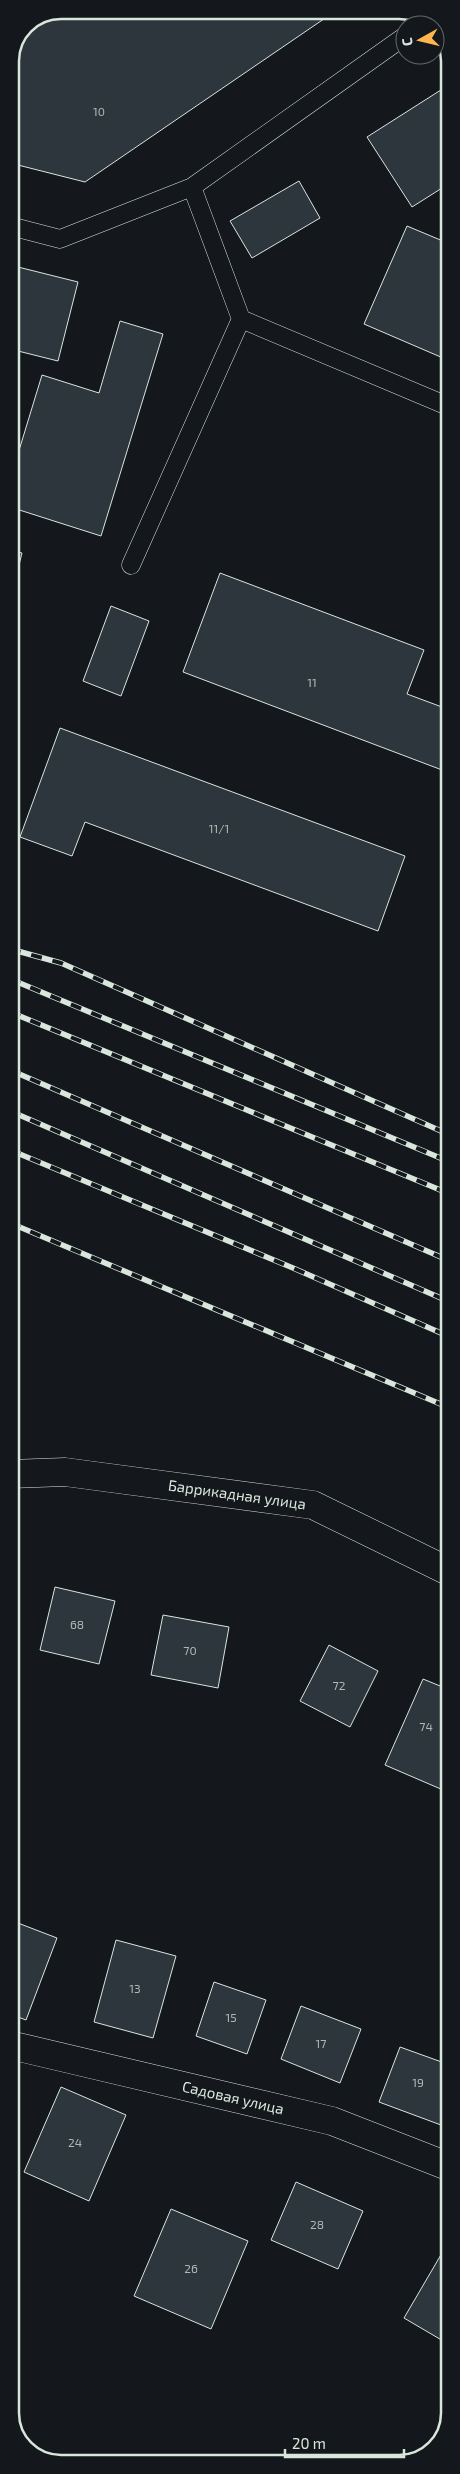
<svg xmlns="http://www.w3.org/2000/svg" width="460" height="2474" font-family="'Exo 2',sans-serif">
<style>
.building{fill:#2c363c;stroke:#d8e6dc}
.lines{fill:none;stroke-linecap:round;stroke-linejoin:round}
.service-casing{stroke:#d8e6dc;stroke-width:19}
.minor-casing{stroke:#d8e6dc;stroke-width:29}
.service{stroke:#14181c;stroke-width:18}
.minor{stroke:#14181c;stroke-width:28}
.rail-casing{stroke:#d8e6dc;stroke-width:5.5}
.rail{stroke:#14181c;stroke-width:4;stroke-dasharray:11;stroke-linecap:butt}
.labels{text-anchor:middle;stroke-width:4;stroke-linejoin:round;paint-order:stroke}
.number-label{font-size:12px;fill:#adbab4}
.street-label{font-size:15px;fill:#d8e6dc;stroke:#14181c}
.rim{fill:none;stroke:#d8e6dc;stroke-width:2.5}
</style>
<rect width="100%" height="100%" fill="#14181c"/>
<path class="building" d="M61,10H337L85,182L10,163V61L25,25Z
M444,88L450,96V183L412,207L367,137Z
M299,181L320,218L252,258L230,221Z
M407,226L450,244V361L364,324Z
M10,265L78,282L58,361L10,349Z
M120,321L163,334L101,536L10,507V480L42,375L99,393Z
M10,550L22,553L10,601Z
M220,573L424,650L407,694L450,710V773L183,672Z
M111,606L149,621L121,696L83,681Z
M60,728L405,856L378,931L85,822L72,856L20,837Z
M10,1587L17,1588L10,1642Z
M55,1587L115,1601L99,1664L40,1650Z
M163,1615L229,1627L218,1688L151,1675Z
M329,1645L378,1671L350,1727L300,1701Z
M423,1679L450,1690V1793L385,1765Z
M10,1920L57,1938L26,2020L10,2014Z
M116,1940L176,1956L153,2038L94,2022Z
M214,1982L266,2000L247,2054L196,2036Z
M301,2006L361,2029L340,2083L281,2059Z
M400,2047L450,2065V2101L441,2125L379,2102Z
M61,2087L126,2115L89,2201L24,2172Z
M296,2182L363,2211L338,2269L271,2240Z
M171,2209L248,2241L211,2329L134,2296Z
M442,2253L450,2258V2345L404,2318Z"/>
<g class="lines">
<g class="service-casing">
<path id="service" d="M421,25L427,21
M10,226L60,239L192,187L405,36
M241,319L450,407
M131,565L241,319L192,187"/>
</g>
<g class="minor-casing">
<path id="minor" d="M10,1474L65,1472L313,1505L450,1572
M10,2045L332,2121L450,2167"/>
</g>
<use href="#service" class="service"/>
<use href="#minor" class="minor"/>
<g class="rail-casing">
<path id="rail" d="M10,949L61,963L450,1135
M10,979L450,1162
M10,1012L450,1194
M10,1070L450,1261
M10,1111L450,1302
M10,1150L293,1268L450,1337
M10,1223L450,1408"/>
</g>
<use href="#rail" class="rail"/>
</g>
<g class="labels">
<g class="number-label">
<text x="99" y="116">10</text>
<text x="312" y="687">11</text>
<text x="219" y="833">11/1</text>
<text x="77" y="1629">68</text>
<text x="190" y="1655">70</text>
<text x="339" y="1690">72</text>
<text x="426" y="1731">74</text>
<text x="135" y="1993">13</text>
<text x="231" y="2022">15</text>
<text x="321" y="2048">17</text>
<text x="418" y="2087">19</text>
<text x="75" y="2147">24</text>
<text x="317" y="2229">28</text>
<text x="191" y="2273">26</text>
</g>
<g class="street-label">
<text transform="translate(237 1495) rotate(8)" y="5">Баррикадная улица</text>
<text transform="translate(233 2098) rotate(13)" y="5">Садовая улица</text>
</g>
</g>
<path d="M0 0H460V2474H0ZM61 19H399A42 42 0 0 1 441 61V2413A42 42 0 0 1 399 2455H61A42 42 0 0 1 19 2413V61A42 42 0 0 1 61 19Z" fill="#14181c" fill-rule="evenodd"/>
<path class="rim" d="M61 19H399A42 42 0 0 1 441 61V2413A42 42 0 0 1 399 2455H61A42 42 0 0 1 19 2413V61A42 42 0 0 1 61 19Z"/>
<g transform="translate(420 40) rotate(262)"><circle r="24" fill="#14181c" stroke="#626a69"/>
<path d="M0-4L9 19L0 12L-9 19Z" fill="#ffb74d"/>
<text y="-8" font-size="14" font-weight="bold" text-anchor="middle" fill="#d8e6dc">С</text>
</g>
<path d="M285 2449v8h119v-8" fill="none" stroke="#d8e6dc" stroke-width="2.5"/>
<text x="292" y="2449" font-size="15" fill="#d8e6dc" stroke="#14181c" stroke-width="4" paint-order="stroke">20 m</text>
</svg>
